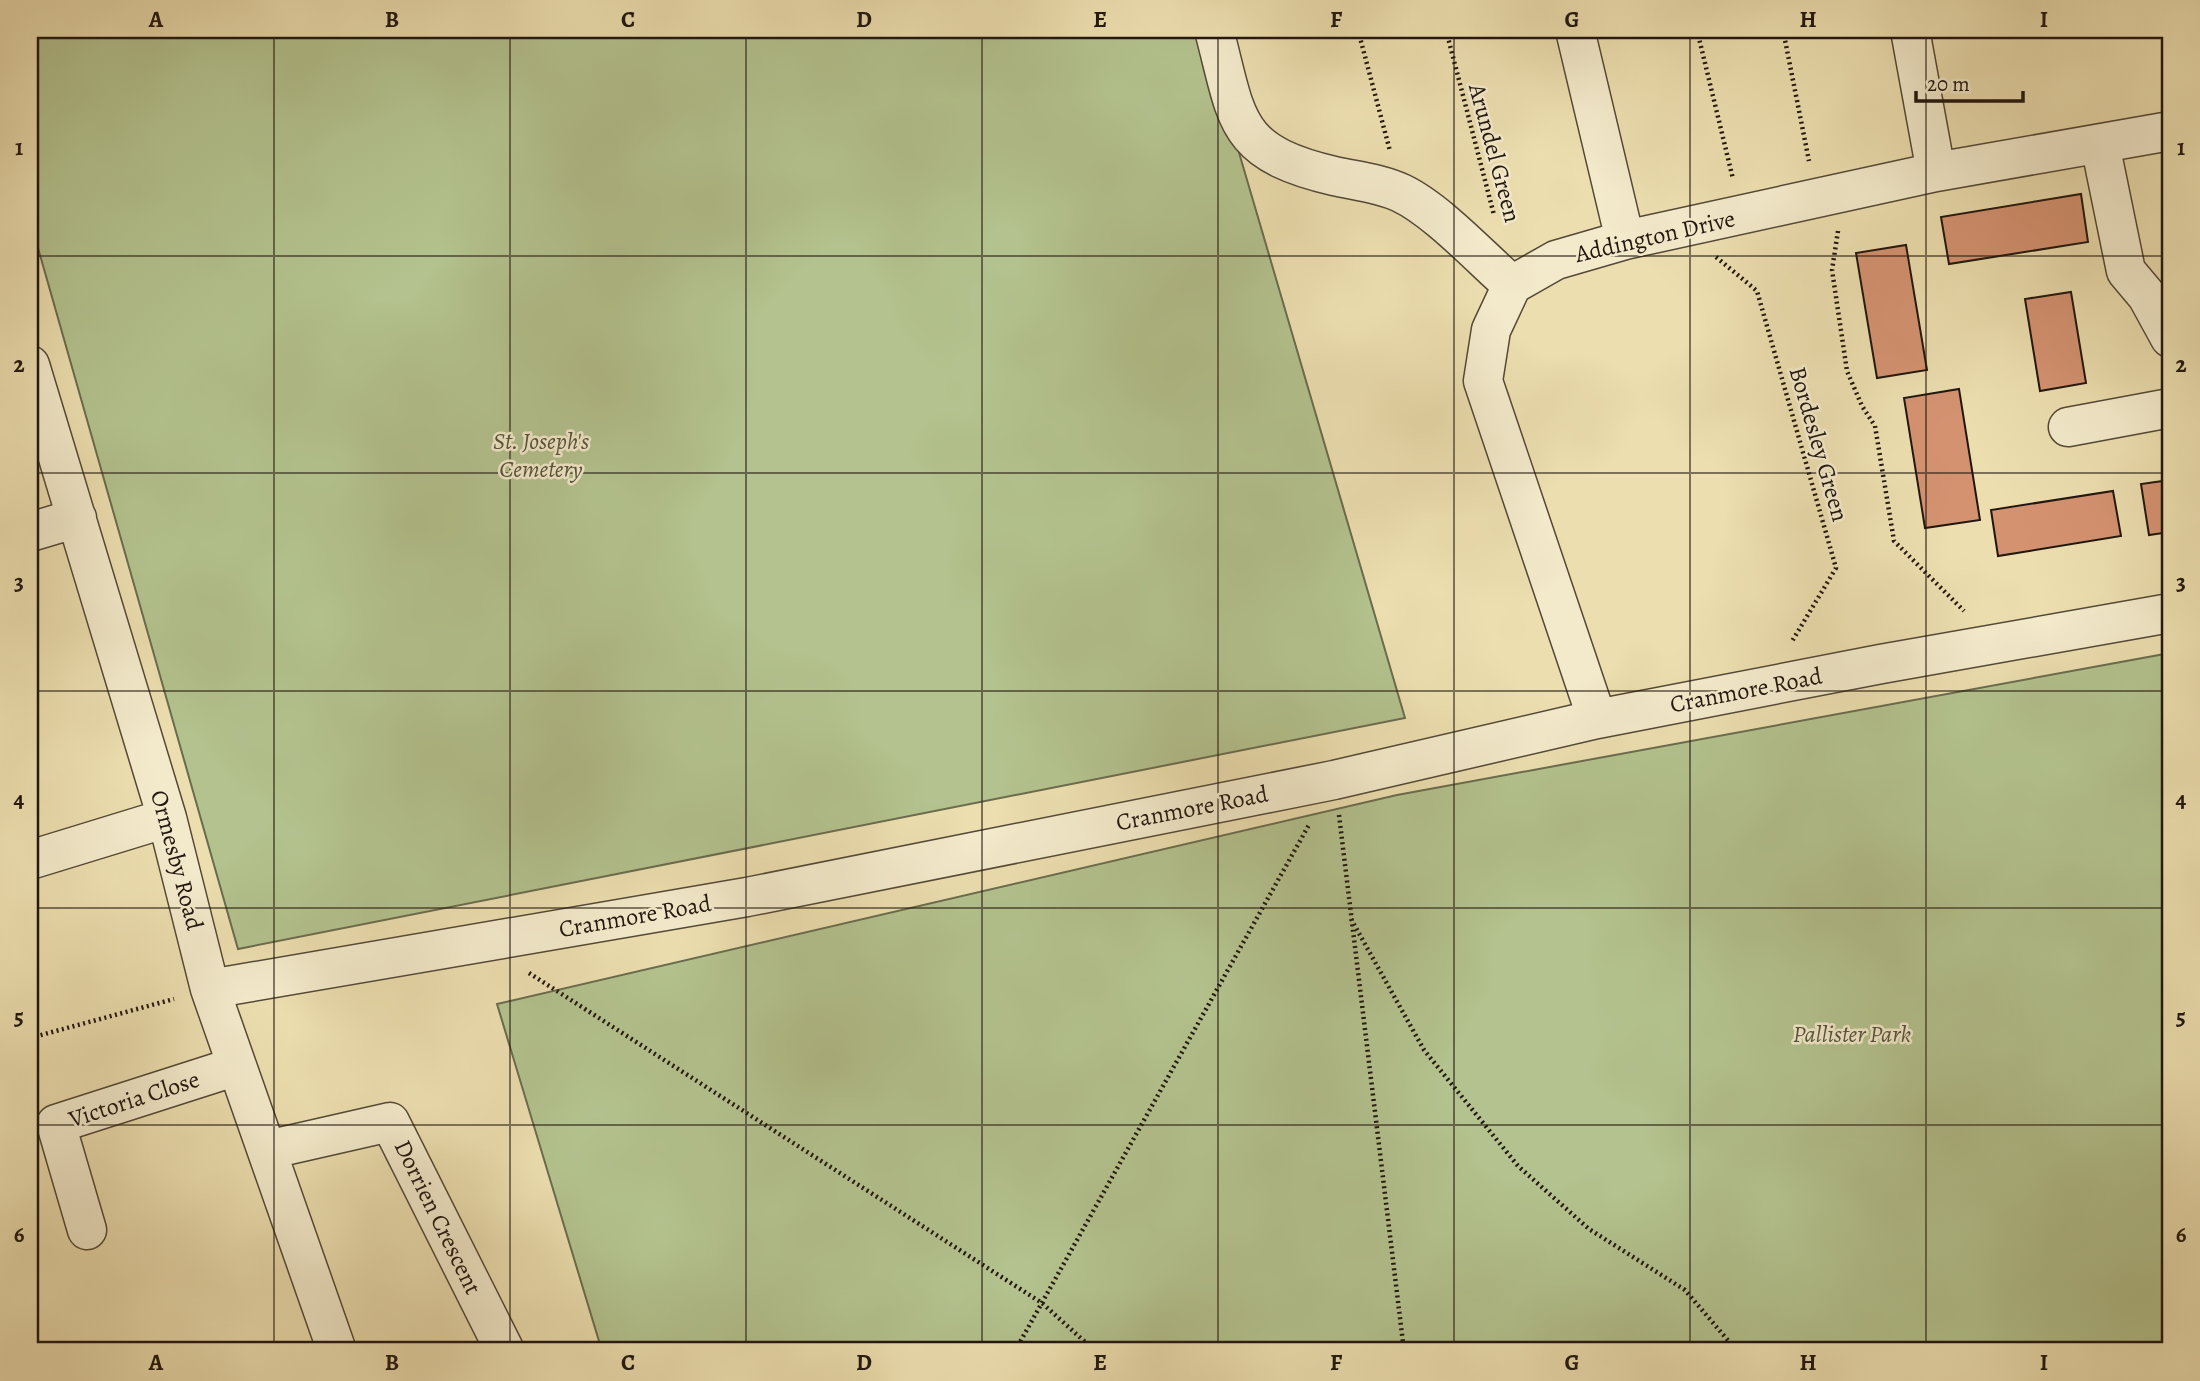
<svg xmlns="http://www.w3.org/2000/svg" width="2200" height="1381" font-family="Alegreya,serif">
<style>
.green{fill:#b3c28e;stroke:#6a6c4e;stroke-width:2}
.building{fill:#d49271;stroke:#21170f;stroke-width:2}
.lines{fill:none;stroke-linecap:round;stroke-linejoin:round}
.minor-casing{stroke:#544937;stroke-width:41}
.path{stroke:#21170f;stroke-width:4.5;stroke-dasharray:2 3.5;stroke-linecap:butt}
.minor{stroke:#f3eacb;stroke-width:38}
.grid{fill:none;stroke:#21170f;stroke-width:2;stroke-opacity:0.55}
.labels{text-anchor:middle;stroke-width:5;stroke-linejoin:round;paint-order:stroke}
.street-label{font-size:24px;fill:#21170f;stroke:#f3eacb}
.park-label{font-size:24px;font-style:italic;fill:#54533b;stroke:#f3eacb}
.neatline{fill:none;stroke:#21170f;stroke-width:2.5}
.grid-label{font-size:23px;text-anchor:middle;font-weight:bold;fill:#21170f}
</style>
<rect width="100%" height="100%" fill="#ecdeaf"/>
<filter id="stains"><feTurbulence type="fractalNoise" baseFrequency=".00286" numOctaves="4"/><feColorMatrix values="0 0 0 0 .2 0 0 0 0 .09 0 0 0 0 .02 0 0 0 .5 -.17"/></filter>
<radialGradient id="worn" r=".72"><stop offset=".6" stop-color="#630" stop-opacity="0"/><stop offset="1" stop-color="#630" stop-opacity=".3"/></radialGradient>
<path class="green" d="M30,30H1203L1405,718L238,949L30,220Z
M2170,653V1351H602L497,1004L1397,795Z"/>
<path class="building" d="M2081,194L2088,242L1949,264L1941,217Z
M1906,245L1927,370L1877,378L1856,253Z
M2071,292L2086,383L2040,391L2025,299Z
M1959,389L1980,520L1925,528L1904,398Z
M2170,480V532L2149,535L2141,484Z
M2113,491L2121,536L1998,556L1991,510Z"/>
<g class="lines">
<g class="minor-casing">
<path id="minor" d="M1214,30C1238,120 1232,152 1334,176C1356,181 1380,183 1401,193C1437,210 1481,258 1512,285
M1575,30L1625,240
M1910,30L1936,172
M2100,144L2126,271L2147,296L2170,338
M30,365L167,818L210,989L337,1351
M2068,427L2170,408
M30,532L77,518
M1597,719L1483,381L1491,330L1512,285L1556,260L1625,240L1936,172L2170,131
M30,860L167,818
M210,989L747,897L1334,780L1597,719L1881,664L2170,613
M267,1150L390,1122L505,1351
M87,1230L56,1124L237,1066"/>
</g>
<path class="path" d="M1358,30L1390,151
M1446,30L1494,215
M1697,30L1733,179
M1783,30L1809,161
M1838,231L1832,270L1847,371L1862,406L1875,426L1894,541L1964,611
M1716,257L1757,291L1836,568L1791,643
M1339,815L1404,1351
M1351,919L1424,1050L1518,1166L1589,1229L1685,1290L1737,1351
M529,973L1042,1303L1095,1351
M30,1038L174,999
M1015,1351L1310,823"/>
<use href="#minor" class="minor"/>
</g>
<path class="grid" d="M274,30V1351M510,30V1351M746,30V1351M982,30V1351M1218,30V1351M1454,30V1351M1690,30V1351M1926,30V1351M30,256H2170M30,473H2170M30,691H2170M30,908H2170M30,1125H2170"/>
<g class="labels">
<g class="street-label">
<text transform="translate(1495 153) rotate(75)" y="8">Arundel Green</text>
<text transform="translate(1655 236) rotate(-13)" y="8">Addington Drive</text>
<text transform="translate(1819 444) rotate(74)" y="8">Bordesley Green</text>
<text transform="translate(1746 690) rotate(-11)" y="8">Cranmore Road</text>
<text transform="translate(1192 808) rotate(-11)" y="8">Cranmore Road</text>
<text transform="translate(177 860) rotate(75)" y="8">Ormesby Road</text>
<text transform="translate(635 916) rotate(-10)" y="8">Cranmore Road</text>
<text transform="translate(134 1099) rotate(-18)" y="8">Victoria Close</text>
<text transform="translate(438 1217) rotate(64)" y="8">Dorrien Crescent</text>
</g>
<g class="park-label">
<text x="541" y="449">St. Joseph's<tspan x="541" dy="28">Cemetery</tspan></text>
<text x="1852" y="1042">Pallister Park</text>
</g>
</g>
<rect width="2200" height="1381" fill="none" stroke="#ecdeaf" stroke-width="77"/>
<path d="M1916 91v10h107v-10" fill="none" stroke="#21170f" stroke-width="3.5"/>
<text x="1927" y="91" font-size="21" fill="#21170f" stroke="#f3eacb" stroke-width="5" paint-order="stroke">20 m</text>
<rect x="38" y="38" width="2124" height="1304" class="neatline"/>
<g class="grid-label">
<text x="156" y="27">A</text>
<text x="392" y="27">B</text>
<text x="628" y="27">C</text>
<text x="864" y="27">D</text>
<text x="1100" y="27">E</text>
<text x="1336" y="27">F</text>
<text x="1572" y="27">G</text>
<text x="1808" y="27">H</text>
<text x="2044" y="27">I</text>
<text x="19" y="155">1</text>
<text x="2181" y="155">1</text>
<text x="19" y="372">2</text>
<text x="2181" y="372">2</text>
<text x="19" y="590">3</text>
<text x="2181" y="590">3</text>
<text x="19" y="807">4</text>
<text x="2181" y="807">4</text>
<text x="19" y="1024">5</text>
<text x="2181" y="1024">5</text>
<text x="19" y="1242">6</text>
<text x="2181" y="1242">6</text>
<text x="156" y="1370">A</text>
<text x="392" y="1370">B</text>
<text x="628" y="1370">C</text>
<text x="864" y="1370">D</text>
<text x="1100" y="1370">E</text>
<text x="1336" y="1370">F</text>
<text x="1572" y="1370">G</text>
<text x="1808" y="1370">H</text>
<text x="2044" y="1370">I</text>
</g>
<rect width="100%" height="100%" filter="url(#stains)"/>
<rect width="100%" height="100%" fill="url(#worn)"/>
</svg>
